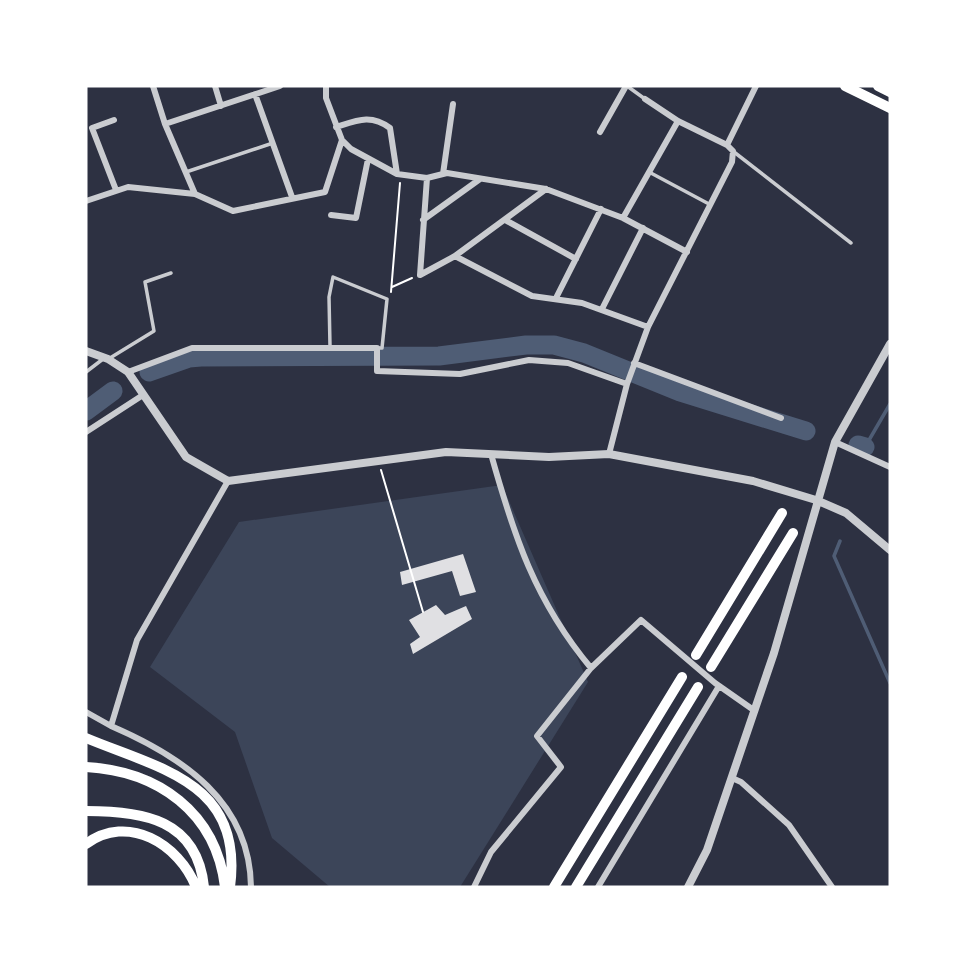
<svg xmlns="http://www.w3.org/2000/svg" width="976" height="973" font-family="Montserrat,sans-serif">
<style>
.green{fill:#3c4559}
.lines{fill:none;stroke-linecap:round;stroke-linejoin:round}
.stream{stroke:#4f5d75;stroke-width:3.5}
.river{stroke:#4f5d75;stroke-width:19}
.building{fill:#e0e0e3}
.path{stroke:#fff;stroke-width:2}
.service{stroke:#caccd0;stroke-width:3.5}
.minor{stroke:#caccd0;stroke-width:6}
.tertiary{stroke:#caccd0;stroke-width:8}
.trunk{stroke:#fff;stroke-width:10}
.motorway{stroke:#fff;stroke-width:10}
</style>
<rect width="100%" height="100%" fill="#2d3142"/>
<path class="green" d="M502,485L588,682L460,887H330L272,838L235,732L150,667L239,522Z"/>
<g class="lines">
<path class="stream" d="M865,447L890,404
M840,541L834,556L890,683"/>
<path class="river" d="M149,372L189,358L201,357L439,356L526,345H554L584,353L680,392L806,431
M86,411L113,391
M858,445L865,447"/>
</g>
<path class="building" d="M463,554L476,592L460,596L452,571L402,585L400,572Z
M436,605L445,615L466,606L472,619L413,654L410,644L420,637L409,620Z"/>
<g class="lines">
<path class="path" d="M392,287L412,278
M391,292L400,183
M381,470L423,612"/>
<path class="service" d="M627,86L645,99
M734,152L851,243
M186,172L273,143
M649,172L709,204
M330,346L329,297L333,277L387,299L382,348H377
M110,358L154,331L145,282L171,273
M86,372L103,359"/>
<path class="minor" d="M153,86L165,124L195,194L233,211L325,192L342,140
M215,86L221,106
M326,86V98L342,140L351,149L397,174L427,178L447,173L546,189L623,218L687,252
M255,94L292,197
M645,99L678,121L727,145
M114,120L92,128L116,190
M165,124L280,86
M336,127C358,120 371,114 390,128L397,174
M600,132L626,86
M443,174L453,104
M427,178L420,275L455,256L546,189
M86,201L128,187L195,194
M331,215L356,218L368,159
M623,218L678,121
M423,220L480,179
M507,221L576,259
M455,256L532,296L582,303L648,327
M556,298L601,209
M602,309L643,228
M634,363L781,418
M128,372L192,348H377V371L460,374L529,360L568,363L627,384
M86,432L143,395
M835,442L890,467
M609,454L627,384L648,327L732,162L733,151L727,145L756,86
M228,481L137,640L111,726C183,757 250,802 251,887
M591,668L641,620L715,683L755,711
M86,712L111,726
M732,778L741,782L789,825L832,887
M474,887L491,852L561,767L537,736L591,668C535,601 514,536 491,454
M598,887L719,686"/>
<path class="tertiary" d="M86,351L108,359L128,372L186,457L228,481L446,452L549,457L609,454L753,481L816,500L846,513L890,550
M688,887L707,850L774,653L835,442L890,344"/>
<path class="trunk" d="M845,86L890,108
M878,86L890,92"/>
<path class="motorway" d="M696,655L782,513
M711,667L793,533
M86,738C160,769 244,782 230,887
M86,767C158,771 216,812 225,887
M86,811C143,811 197,819 204,887
M86,844C128,813 179,844 196,887
M554,887L682,677
M576,887L698,687"/>
</g>
<rect width="976" height="973" fill="none" stroke="#ffffff" stroke-width="175"/>
</svg>
